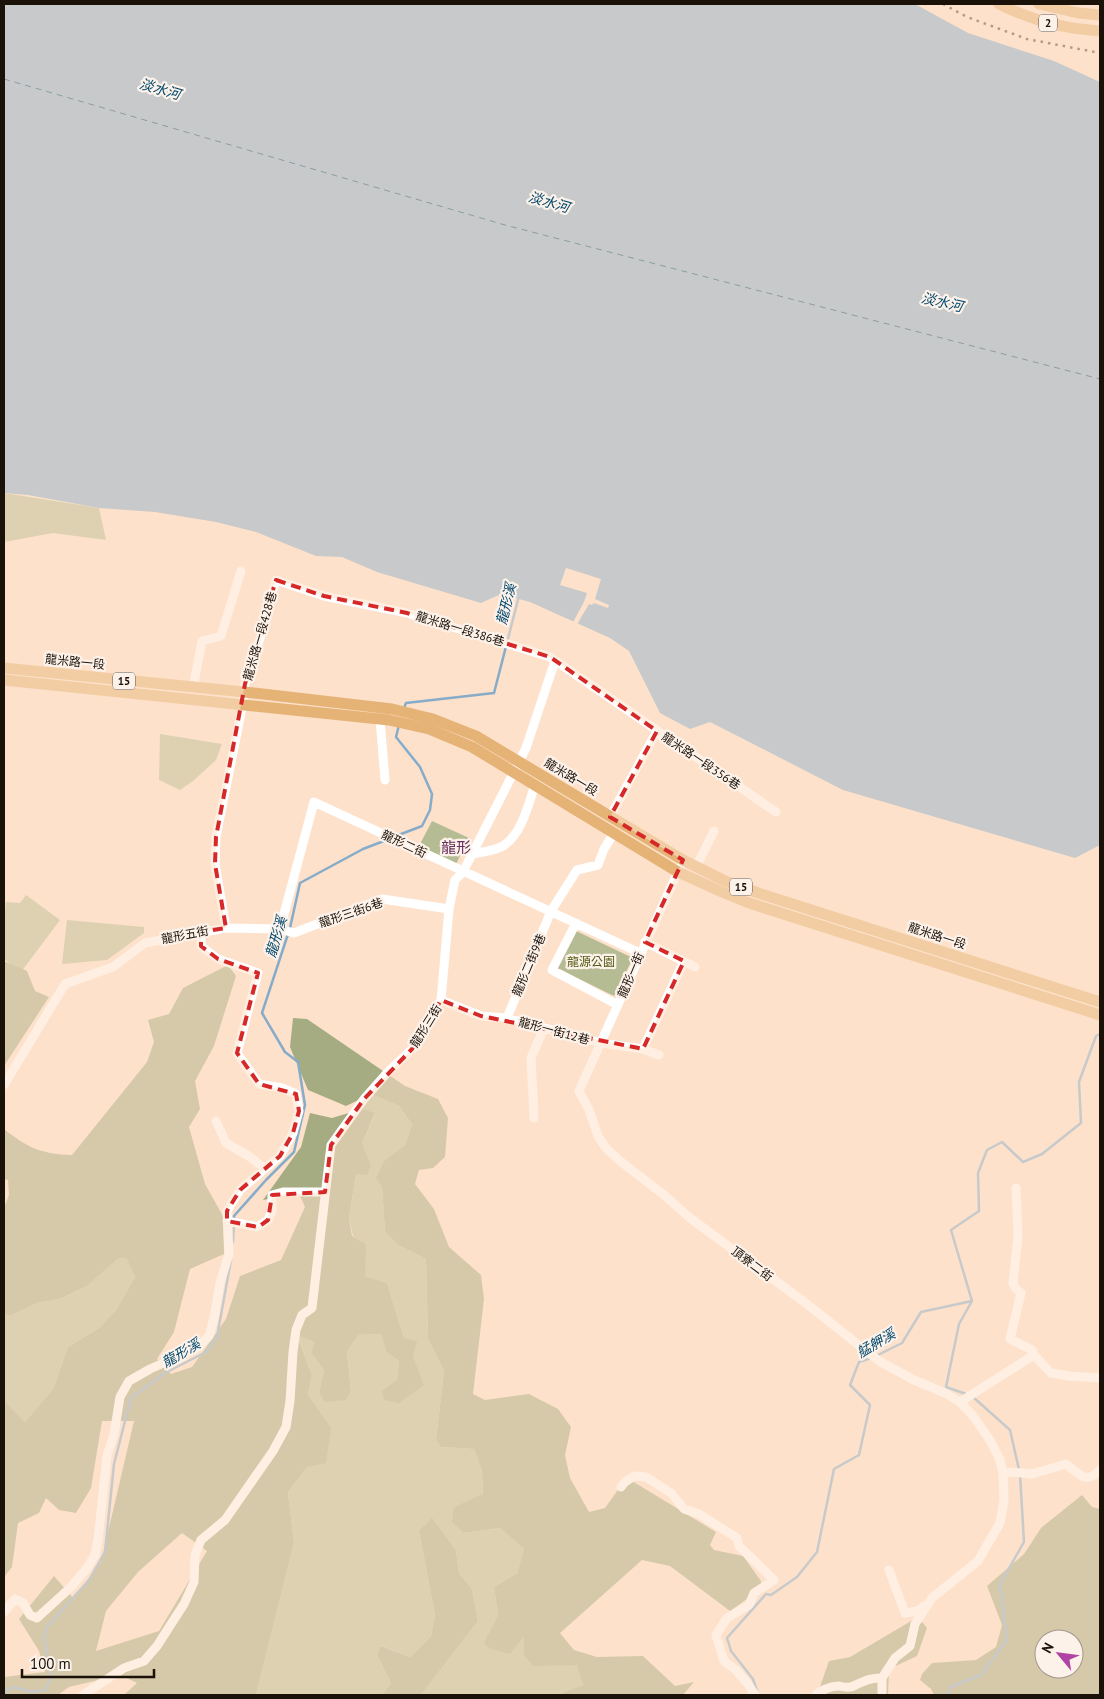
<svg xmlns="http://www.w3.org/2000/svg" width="1104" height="1699" font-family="'PT Sans','Noto Sans TC',sans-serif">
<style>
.green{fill:#b5bc93}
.forest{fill:#a5ac82;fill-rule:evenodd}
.water{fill:#86acc9}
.pier{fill:#fde1cb}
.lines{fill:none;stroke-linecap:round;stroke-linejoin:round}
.stream{stroke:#86acc9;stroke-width:2.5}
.ferry{stroke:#01486e;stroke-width:1;stroke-dasharray:6 5;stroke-linecap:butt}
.minor{stroke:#fff;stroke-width:9}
.major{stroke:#e5b376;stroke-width:11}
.rail{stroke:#54463a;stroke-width:2.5;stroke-dasharray:2.5 5;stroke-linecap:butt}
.marked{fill:none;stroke:#d62828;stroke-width:4;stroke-dasharray:10 6;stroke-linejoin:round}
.labels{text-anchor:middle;stroke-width:4.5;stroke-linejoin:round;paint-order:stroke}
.shield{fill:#fdf2e9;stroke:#5e544c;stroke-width:1}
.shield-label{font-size:11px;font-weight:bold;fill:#1a1109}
.street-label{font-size:12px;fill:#1a1109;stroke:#fdf2e9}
.park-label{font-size:12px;fill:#525915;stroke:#fdf2e9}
.water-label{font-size:14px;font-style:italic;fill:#01486e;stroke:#fdf2e9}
.quarter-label{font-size:15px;fill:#66305f;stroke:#fdf2e9}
</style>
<rect width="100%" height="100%" fill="#fde1cb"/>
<path class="green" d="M4,493L99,508L106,540L53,533L4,542Z
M160,734L222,744L216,760L193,781L180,790L159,780Z
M432,821L469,838L456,864L419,846Z
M26,895L60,920L21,972L4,959V920L6,902L20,903Z
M67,920L144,927V933L107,960L62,964Z
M574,930L633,958L614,996L557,968Z
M371,1094L399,1106L412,1124L405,1145L385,1161L382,1187L385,1232L398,1245L426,1259L428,1339L444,1371L436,1440L441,1447L474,1449L482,1471L483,1495L454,1507L464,1533L500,1528L524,1549L517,1573L494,1587L498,1615L484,1642L524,1635L578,1665L583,1685L563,1692L561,1695H421L478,1621L472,1589L459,1573L456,1551L419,1531L435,1615L431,1636L410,1657L382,1646L377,1655L391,1683L382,1695H256L294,1543L288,1492L307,1467L308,1395L312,1375L297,1334L314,1342L311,1353L324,1370L319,1392L346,1400L351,1391L347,1350L357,1335L381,1334L386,1352L399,1361L397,1380L424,1385L404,1338L387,1283L365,1276V1244L353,1236L349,1218L356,1174L362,1144L375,1114L362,1109Z
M126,1258L135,1277L116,1310L99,1328L68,1347L53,1389L25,1422L4,1400V1313L10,1316L37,1303L59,1299L87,1286L118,1259Z"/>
<path class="forest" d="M4,961L27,971L35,991L49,997L4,1066Z
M228,965L236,976L214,1046L195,1081L200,1109L189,1127L205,1184L223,1216L224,1254L190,1269L174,1332L157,1359L171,1374L192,1367L226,1319L240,1276L281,1260L305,1207L299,1194L263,1200L301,1147L310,1113L332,1118L362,1109L375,1113L362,1144L371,1166L367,1175L356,1174L349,1218L352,1236L366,1244L365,1276L387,1283L404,1338L417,1341L413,1357L424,1385L399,1403L384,1400L382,1391L397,1380L399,1361L386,1352L381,1334L358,1335L347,1351L351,1391L346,1400L325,1402L319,1392L324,1370L311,1353L314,1342L297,1335L312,1375L308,1395L331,1428L326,1463L307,1467L288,1492L294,1543L256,1695H124L137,1683L120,1675L69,1687L58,1695H4V1677L45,1672L39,1651L19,1619L54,1576L74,1599L101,1562L134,1421H102L91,1488L76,1513L59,1510L46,1498L39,1513L18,1523L12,1567L4,1577V1400L25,1422L53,1389L68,1347L99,1328L116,1310L135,1277L126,1258L118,1259L87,1286L59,1299L37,1303L10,1316L4,1313V1208L9,1195L8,1180L4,1179V1129C28,1148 41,1154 72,1155L147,1062L154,1042L148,1020L169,1014L183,988ZM182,1533L207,1551L159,1631L96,1651L106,1611L138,1572Z
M293,1018L307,1019L405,1086L438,1099L448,1118L445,1157L433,1168L419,1170L415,1184L434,1209L449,1247L481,1275L484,1299L473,1394L485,1400L529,1394L558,1409L571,1427L565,1455L570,1478L589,1512L605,1508L625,1480L632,1481L716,1532L710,1545L714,1550L743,1556L761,1581V1589L730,1611L670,1566L642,1560L560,1633L574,1650L597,1657L643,1656L675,1686L694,1682L683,1695H561L563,1692L583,1685L577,1665L533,1666L524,1655V1636L510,1654L489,1648L484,1642L498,1615L494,1587L517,1573L524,1549L500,1528L464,1533L452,1522L454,1507L483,1494L482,1471L474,1449L441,1447L436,1440L444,1371L428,1339L426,1259L398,1245L385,1232L382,1187L376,1178L384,1161L405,1145L412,1124L399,1106L371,1094L346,1106L308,1090L290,1047Z
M1082,1495L1092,1507L1100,1509V1695H934L931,1689L920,1680L922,1674L932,1663L976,1660L996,1647L1002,1625L987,1586L1024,1554L1041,1528ZM1044,1639H1074V1669H1044Z
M432,1518L456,1551L459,1573L472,1589L478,1621L421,1695H382L391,1683L377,1655L381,1646L410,1657L431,1636L435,1615L419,1531Z
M918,1617L927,1628L917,1656L889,1669L888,1695H817L829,1661L850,1657Z"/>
<path class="water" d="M4,4H915L968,33L1054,61L1100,82V845L1075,858L843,790L710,722L690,729L660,713L629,651L610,638L530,602L501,594L481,603L377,572L342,557L316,556L256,532L216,522L155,512L99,508L28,495L4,493Z"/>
<path class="pier" d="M566,568L601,579L595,599L609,605L608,608L594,603L592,605L589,604L576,626L572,624L584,602L587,593L560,585Z"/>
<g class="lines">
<path class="stream" d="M404,708L406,703L494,693L519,596
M396,836L422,826L430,810L432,794L420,767L396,737L399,725
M234,1220V1216L266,1180L294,1152L305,1105L298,1062L285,1052L262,1013L290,928L300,883L363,849L389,839
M233,1242L234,1225
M876,1356L902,1343L921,1312L972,1301L951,1230L979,1211L978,1173L987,1150L1002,1142L1023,1162L1042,1154L1081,1123L1079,1082L1096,1036L1100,1034
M966,1394L946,1387L959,1324L972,1301
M757,1691L753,1679L731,1651L727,1638L766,1594L771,1595L797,1577L817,1552L834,1469L859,1455L870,1405L850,1385L859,1362L871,1358
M4,1693L13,1687L32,1692L45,1690L52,1676L44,1638L47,1627L89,1580L105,1552L114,1464L131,1398L165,1373L206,1352L217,1337L231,1260
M948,1695L950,1687L981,1675L1007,1640L1000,1584L1024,1542L1020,1474L1010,1430L973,1397"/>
<path class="ferry" d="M4,79L505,225L1100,379"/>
<path class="minor" d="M193,688L202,641L221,636L241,571
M380,719L385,780
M610,817L657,731
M472,854C482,852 494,851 503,846C522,834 528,805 535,785
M680,867L579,1091L589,1110L598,1136L606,1148L620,1161L664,1195L690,1218L803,1301L879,1361L912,1379L945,1393L960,1402L973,1416L990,1440L1000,1460L1003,1474L1004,1500L1000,1523L978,1561L932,1598L915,1624L910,1646L895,1658L882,1678V1695
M696,867L714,831
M576,923L552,970L618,1005
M226,928L280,929L294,933L382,899L449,909
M280,929L314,802L640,953
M645,942L695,967
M441,1000L481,1016L507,1018L601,1043L643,1049L659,1055
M507,1018L551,911L577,870L598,865L604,849L614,833
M643,1049L684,961
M4,1085L65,984L113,967L145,943L226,928L215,864L216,837L241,713L245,684L268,613V606L276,580L324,596L407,613L550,657L776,812
M534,1118L531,1058L544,1028
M216,1121L226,1143L250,1157L265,1169
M1016,1188L1018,1236L1013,1283L1016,1289L1021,1293L1010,1339L1032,1350L1034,1355
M227,1221L258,1227L268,1220L272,1210V1195L283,1192H325
M960,1402L1034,1355L1051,1373L1069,1376L1100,1378
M1003,1474L1011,1472L1032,1474L1066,1464C1079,1474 1086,1485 1100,1470
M621,1487L625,1482L634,1476L646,1477L671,1493L684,1509L699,1514L737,1538L739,1546L774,1580L754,1593L749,1605L727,1618L716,1635L724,1661L736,1670L748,1684L755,1695
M889,1570L905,1613L918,1611L924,1606
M4,1612L15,1599L23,1603L30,1615L37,1618L71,1587L87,1568L95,1555L98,1540L107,1456L114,1434L120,1397L129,1381L150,1369L197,1348L209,1336L214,1318L220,1283L229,1254L227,1211L240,1190L280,1156L293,1133L299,1111L296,1094L282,1088L259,1084L237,1053L258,973L218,959L201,946V932
M83,1695L124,1668L144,1661L157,1646L184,1604L194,1582L195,1555L201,1540L225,1520L273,1451L286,1427L290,1401L293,1352L296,1330L302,1315L312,1308L331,1145L364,1099L387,1073L412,1049L441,1000L449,909L455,880L463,872L526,748L555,661
M816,1695C821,1690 831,1686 839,1686C843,1687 847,1688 851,1687C863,1682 867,1678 882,1678"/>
<path class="major" d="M999,4C1031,20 1064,29 1100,31
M1039,4L1078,13L1100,15
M4,668L254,693L392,709L433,719L476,736L683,860L725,881L758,893L1100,1002
M4,680L389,720L429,729L472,747L678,872L722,892L749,903L1100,1015"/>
<path class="rail" d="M943,4L967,17L1027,39L1100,53"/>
</g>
<path d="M0 0H1104V1699H0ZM276,580L324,596L407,613L550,657L657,731L610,817L683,860L645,942L684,961L643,1049L481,1016L441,1000L412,1049L364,1099L331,1145L325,1192L272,1195L268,1220L258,1227L227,1221V1211L240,1190L280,1156L293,1133L299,1111L296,1094L259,1084L237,1053L258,973L218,959L201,946V932L226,928L215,864L216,837L245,684Z" fill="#fde1cb" fill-opacity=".55" fill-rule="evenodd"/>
<path class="marked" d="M276,580L324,596L407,613L550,657L657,731L610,817L683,860L645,942L684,961L643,1049L481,1016L441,1000L412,1049L364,1099L331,1145L325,1192L272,1195L268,1220L258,1227L227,1221V1211L240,1190L280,1156L293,1133L299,1111L296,1094L259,1084L237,1053L258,973L218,959L201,946V932L226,928L215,864L216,837L245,684Z"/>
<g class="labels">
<g class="shield">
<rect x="1039" y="14.5" width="18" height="17" rx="4"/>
<rect x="113" y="672.5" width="22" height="17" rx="4"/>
<rect x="730" y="878.5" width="22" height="17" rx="4"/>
</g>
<g class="shield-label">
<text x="1048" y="27">2</text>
<text x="124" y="685">15</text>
<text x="741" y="891">15</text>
</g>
<g class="street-label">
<text transform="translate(460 629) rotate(17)" y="4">龍米路一段386巷</text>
<text transform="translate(260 636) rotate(-74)" y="4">龍米路一段428巷</text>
<text transform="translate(75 662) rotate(6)" y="4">龍米路一段</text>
<text transform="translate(701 761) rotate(34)" y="4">龍米路一段356巷</text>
<text transform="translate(571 777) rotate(31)" y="4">龍米路一段</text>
<text transform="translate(404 844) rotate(25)" y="4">龍形二街</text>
<text transform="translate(351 913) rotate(-19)" y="4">龍形三街6巷</text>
<text transform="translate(185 935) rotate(-11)" y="4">龍形五街</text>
<text transform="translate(937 936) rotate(18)" y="4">龍米路一段</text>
<text transform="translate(529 965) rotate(-67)" y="4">龍形二街9巷</text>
<text transform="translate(631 975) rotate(-67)" y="4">龍形一街</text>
<text transform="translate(426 1026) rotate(-58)" y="4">龍形三街</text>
<text transform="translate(554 1031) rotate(15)" y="4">龍形一街12巷</text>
<text transform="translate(752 1264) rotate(37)" y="4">頂寮二街</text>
</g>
<g class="park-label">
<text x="591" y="966">龍源公園</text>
</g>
<g class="water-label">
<text transform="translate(160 89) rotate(16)" y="5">淡水河</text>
<text transform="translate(549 202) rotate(16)" y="5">淡水河</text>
<text transform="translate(942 302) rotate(13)" y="5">淡水河</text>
<text transform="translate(506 604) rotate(-76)" y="5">龍形溪</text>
<text transform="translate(276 937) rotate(-73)" y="5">龍形溪</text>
<text transform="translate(876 1343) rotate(-31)" y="5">艋舺溪</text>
<text transform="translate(181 1353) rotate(-31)" y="5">龍形溪</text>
</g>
<g class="quarter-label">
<text x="456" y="853">龍形</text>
</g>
</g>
<rect width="1104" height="1699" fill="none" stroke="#1a1109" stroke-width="10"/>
<g transform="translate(1059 1654) rotate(299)"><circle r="24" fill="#fdf2e9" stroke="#a2988f"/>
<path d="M0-4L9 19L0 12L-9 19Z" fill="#b044a4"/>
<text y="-8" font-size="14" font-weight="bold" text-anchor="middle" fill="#1a1109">N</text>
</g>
<path d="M22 1669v8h132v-8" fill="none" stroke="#1a1109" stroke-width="2.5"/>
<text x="30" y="1669" font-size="15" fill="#1a1109" stroke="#fdf2e9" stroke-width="4" paint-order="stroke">100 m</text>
</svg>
